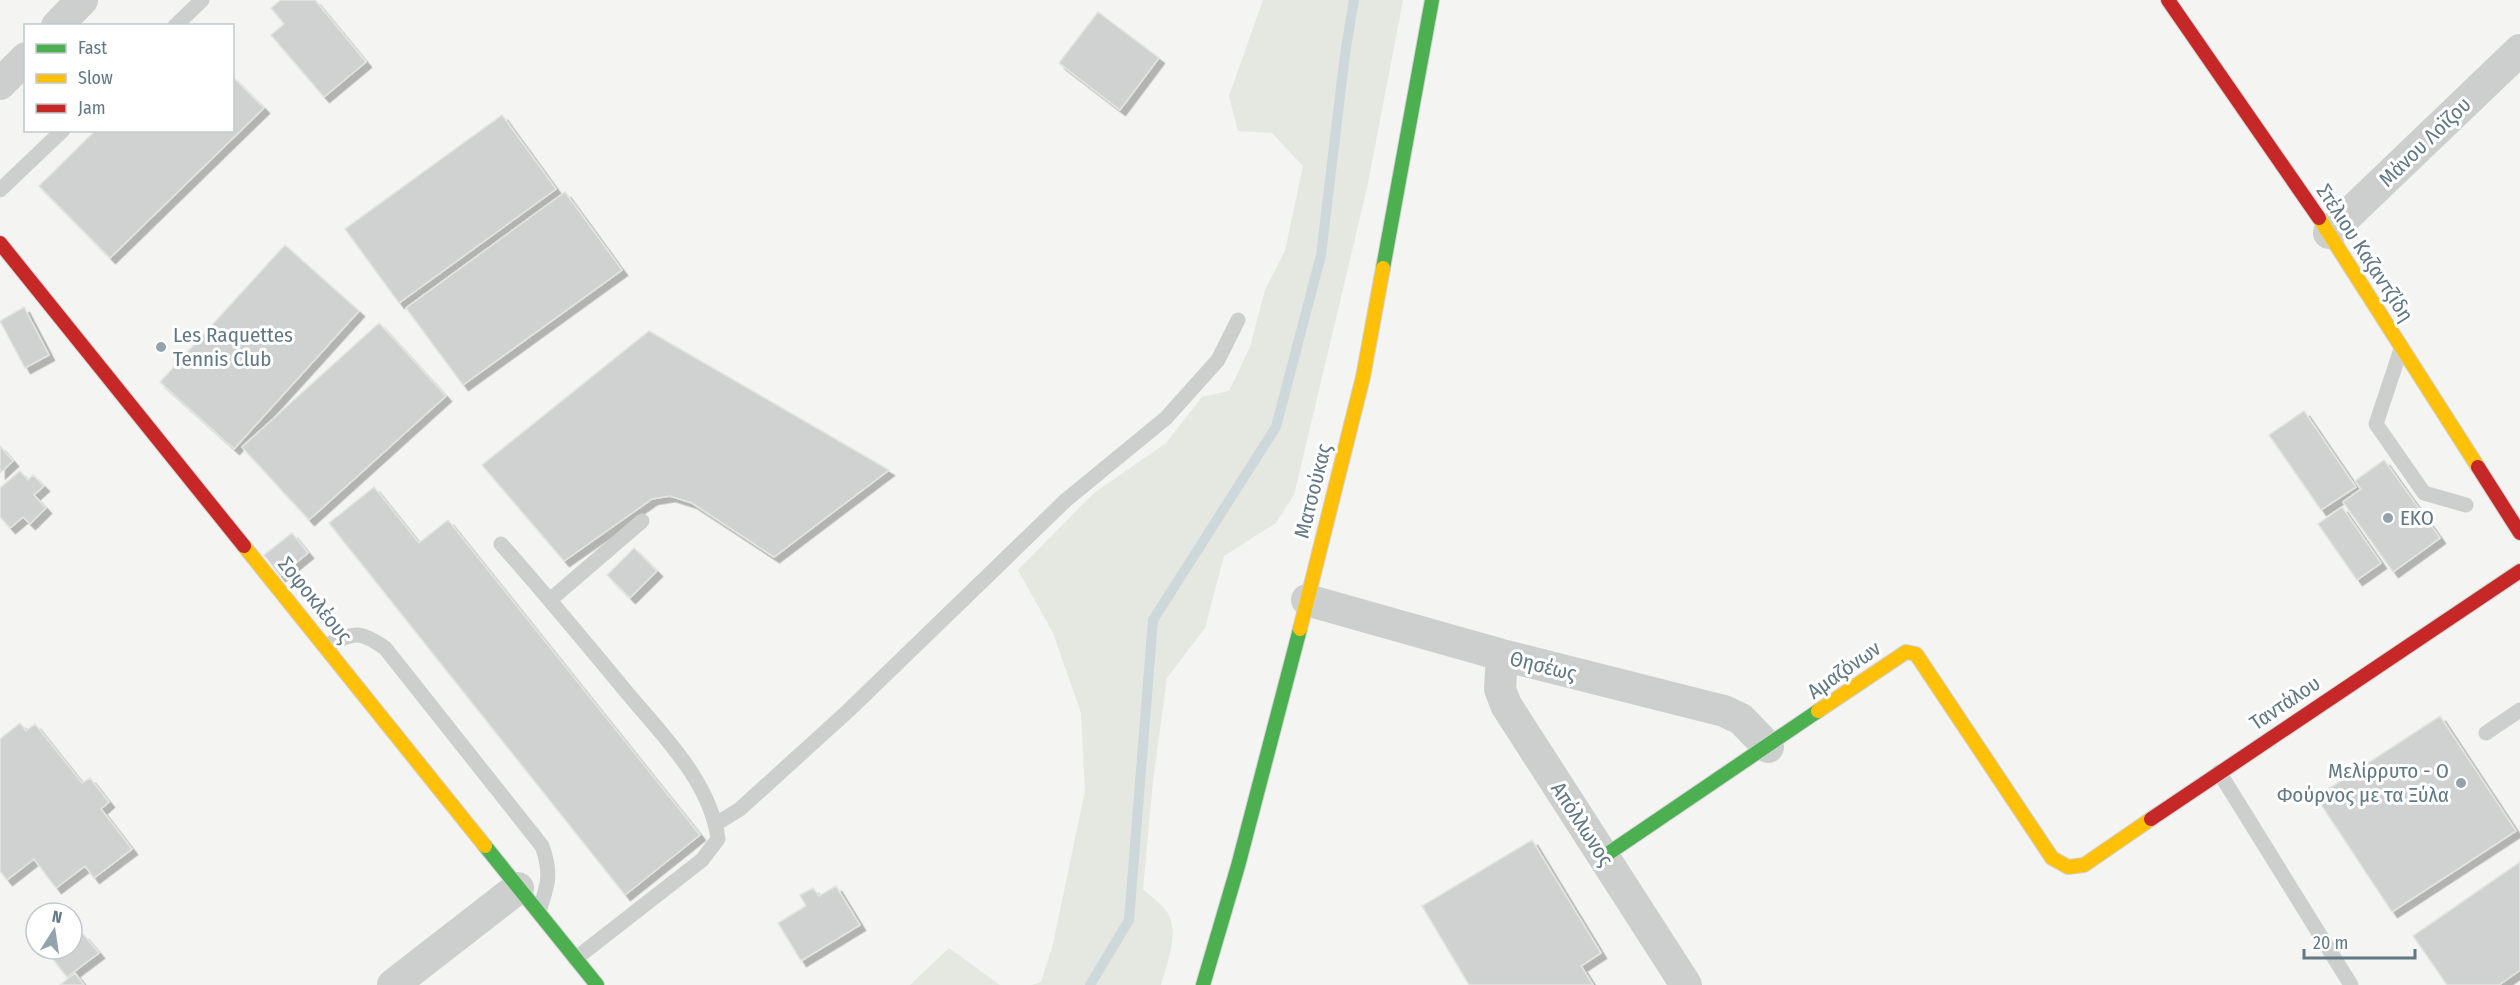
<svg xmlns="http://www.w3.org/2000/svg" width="2520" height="985" font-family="'Fira Sans Condensed',sans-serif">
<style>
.green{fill:#e4e8e0}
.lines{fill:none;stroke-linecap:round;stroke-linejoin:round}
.stream{stroke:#ced8da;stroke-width:10}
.building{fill:#d0d2d2;stroke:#e3e3e2;stroke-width:1.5;filter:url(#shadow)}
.fast-casing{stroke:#d0d2d3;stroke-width:16}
.slow-casing{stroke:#d0d2d3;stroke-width:16}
.jam-casing{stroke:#d0d2d3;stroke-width:16}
.lane{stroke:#cdcfcf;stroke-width:15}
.street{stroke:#cdcfcf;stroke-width:32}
.fast{stroke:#4caf50;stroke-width:14}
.slow{stroke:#ffc107;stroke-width:14}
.jam{stroke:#c62828;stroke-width:14}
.poi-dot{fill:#94a3ab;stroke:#fff;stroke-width:2}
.labels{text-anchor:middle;stroke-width:6;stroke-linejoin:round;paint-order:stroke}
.street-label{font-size:21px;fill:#617885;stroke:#fff}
.poi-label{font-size:21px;fill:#617885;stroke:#fff;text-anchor:start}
</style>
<defs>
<filter id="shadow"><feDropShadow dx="5.5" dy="5.5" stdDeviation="0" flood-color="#0004"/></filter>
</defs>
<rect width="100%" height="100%" fill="#f4f4f2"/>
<path class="green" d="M1263,0H1403L1367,188L1294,495L1276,523L1224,556L1205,628L1167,678L1153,781L1143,889C1150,896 1161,903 1167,912C1180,933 1167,963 1161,985H1032L1041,982L1053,944L1085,791L1081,713L1053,633L1018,570L1094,493L1166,443L1202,397L1229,391L1250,347L1265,290L1285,251L1303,166L1272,133L1238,131L1229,96Z
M949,948L1000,985H910Z"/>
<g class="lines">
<path class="stream" d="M1090,985L1129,920L1153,620L1276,427L1321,255L1345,54L1354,0"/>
</g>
<path class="building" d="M281,0H315L366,62L324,97L271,35L284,24L271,8Z
M1098,12L1159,58L1120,110L1059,63Z
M232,76L264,108L110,258L39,186L96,130H232Z
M502,115L556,189L399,303L345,229Z
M565,192L622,270L463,385L406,308Z
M285,245L359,311L234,449L160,382Z
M24,307L49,355L25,368L0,321Z
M379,323L446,396L309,520L242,447Z
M649,331L889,470L774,557L692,503L670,496L652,499L564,561L482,465Z
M2304,411L2356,487L2321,510L2269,435Z
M0,446L13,461L0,473Z
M2384,460L2440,538L2393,572L2343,502L2361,489L2355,481Z
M20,471L28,480L33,475L44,486L34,495L46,508L30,524L23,517L10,528L0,517V488Z
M374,487L419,543L448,520L700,835L625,895L329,523Z
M2342,507L2381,563L2357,580L2318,524Z
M292,533L308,553L280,576L264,555Z
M634,548L657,571L630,598L607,575Z
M2440,716L2516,831L2392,912L2316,797Z
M20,723L26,731L35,724L82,783L90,778L109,802L101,809L132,849L94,878L85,866L56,888L34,859L7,880L0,871V739Z
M1532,840L1601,953L1581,966L1593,985H1469L1422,906Z
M2520,862V970L2499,985H2447L2413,936Z
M836,886L860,925L801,961L778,923L806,906L800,895L813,888L819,896Z
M83,934L99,953L67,977L52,958L63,949H72V942Z
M75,973L84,985H60Z"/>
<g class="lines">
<g class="fast-casing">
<path id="fast" d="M1383,268L1432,0
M485,846L597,985
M1603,857L1818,711
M1203,985L1238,866L1300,629"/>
</g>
<g class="slow-casing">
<path id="slow" d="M2319,218L2478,467
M244,546L485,846
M1300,629L1363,377L1383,268
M1818,711L1906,652L1916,654L2052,858L2068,867L2084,865L2151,819"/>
</g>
<g class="jam-casing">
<path id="jam" d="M2168,0L2319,218
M0,243L244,546
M2478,467L2520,533
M2151,819L2520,571"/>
</g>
<path class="lane" d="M175,26L202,0
M0,190L63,130
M2401,349L2376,424L2424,493L2466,505
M501,544C541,589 580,636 619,683C656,729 710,778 718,839L702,860L575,959
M550,600L642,521
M325,646C354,633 358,629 385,648L542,846C552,873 548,885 539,911
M2486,733L2520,710
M2219,772L2351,985
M716,824L740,809L848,711L1066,500L1166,418L1218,360L1238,320"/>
<path class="street" d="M57,26L82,0
M0,84L26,58
M2329,233L2520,50
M1307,600L1502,655L1724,711L1741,719L1768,747
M1502,655L1500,689L1506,705L1686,985
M393,985L518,888"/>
<use href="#fast" class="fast"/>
<use href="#slow" class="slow"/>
<use href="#jam" class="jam"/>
</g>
<g class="poi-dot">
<circle cx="161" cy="347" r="6"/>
<circle cx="2388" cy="518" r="6"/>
<circle cx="2461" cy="783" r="6"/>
</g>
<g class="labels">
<g class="street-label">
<text transform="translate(2425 142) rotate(-44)" y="7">Μάνου Λοϊζου</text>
<text transform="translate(2365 253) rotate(57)" y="7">Στέλιου Καζαντζίδη</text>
<text transform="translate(1313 491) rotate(-76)" y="7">Ματσούκας</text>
<text transform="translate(315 600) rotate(51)" y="7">Σοφοκλέους</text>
<text transform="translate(1543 666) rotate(14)" y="7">Θησέως</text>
<text transform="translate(1844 670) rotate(-35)" y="7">Αμαζόνων</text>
<text transform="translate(2285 703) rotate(-34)" y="7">Ταντάλου</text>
<text transform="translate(1582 824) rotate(57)" y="7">Απόλλωνος</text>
</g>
<g class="poi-label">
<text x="173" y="342">Les Raquettes<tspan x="173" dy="24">Tennis Club</tspan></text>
<text x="2400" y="525">EKO</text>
<text x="2449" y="778" text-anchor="end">Μελίρρυτο - Ο<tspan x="2449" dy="24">Φούρνος με τα Ξύλα</tspan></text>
</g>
</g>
<rect x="24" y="24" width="210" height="108" fill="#ffffff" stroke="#c0c9ce" stroke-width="1.5"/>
<rect x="36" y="44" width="30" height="9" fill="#4caf50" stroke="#c0c9ce" stroke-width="1.5"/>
<text x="78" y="54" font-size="18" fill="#617885">Fast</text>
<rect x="36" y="74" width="30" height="9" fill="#ffc107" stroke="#c0c9ce" stroke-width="1.5"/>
<text x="78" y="84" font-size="18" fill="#617885">Slow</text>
<rect x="36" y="104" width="30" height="9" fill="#c62828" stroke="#c0c9ce" stroke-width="1.5"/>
<text x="78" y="114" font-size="18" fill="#617885">Jam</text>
<g transform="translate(54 931) rotate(12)"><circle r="28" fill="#ffffff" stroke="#c0c9ce" stroke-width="1.5"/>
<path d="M0-4.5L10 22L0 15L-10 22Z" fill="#94a3ab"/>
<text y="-9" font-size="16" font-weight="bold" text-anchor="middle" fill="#617885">N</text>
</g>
<path d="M2304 949v9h111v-9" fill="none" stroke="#617885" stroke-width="3"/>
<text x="2313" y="949" font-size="18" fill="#617885" stroke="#ffffff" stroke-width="4.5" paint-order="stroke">20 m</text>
</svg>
